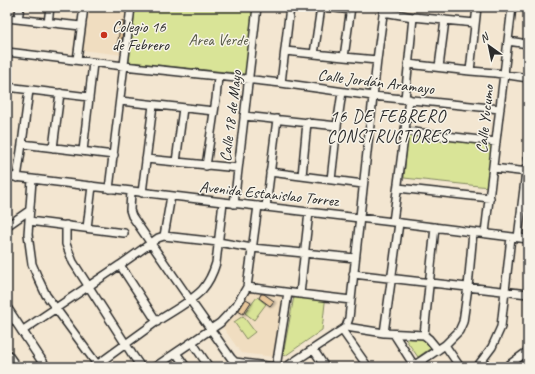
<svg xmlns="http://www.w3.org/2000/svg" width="535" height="374" font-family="Caveat,sans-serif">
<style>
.built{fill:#f0ddc0}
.green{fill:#d9e497;stroke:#828861}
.building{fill:#e9c79a;stroke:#2b2b2b;filter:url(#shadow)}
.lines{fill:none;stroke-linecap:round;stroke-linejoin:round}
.minor-casing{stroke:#2b2b2b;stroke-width:10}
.major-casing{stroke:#2b2b2b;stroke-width:11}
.minor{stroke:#f7f3e8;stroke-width:7}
.major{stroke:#f7f3e8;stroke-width:8}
.poi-dot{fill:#c8321e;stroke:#f7f3e8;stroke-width:1.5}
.labels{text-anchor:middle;stroke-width:3;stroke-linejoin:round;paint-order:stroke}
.poi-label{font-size:16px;fill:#2b2b2b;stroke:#f7f3e8;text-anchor:start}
.park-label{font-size:16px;fill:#565946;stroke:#f7f3e8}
.street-label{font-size:16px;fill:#2b2b2b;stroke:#f7f3e8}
.neighbourhood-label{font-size:17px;letter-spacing:1px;fill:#2b2b2b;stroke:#f7f3e8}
</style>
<defs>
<filter id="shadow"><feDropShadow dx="2" dy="1.5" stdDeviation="1" flood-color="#0004"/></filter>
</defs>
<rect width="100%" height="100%" fill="#f3e6d1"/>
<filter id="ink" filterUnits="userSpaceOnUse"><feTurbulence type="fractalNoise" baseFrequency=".025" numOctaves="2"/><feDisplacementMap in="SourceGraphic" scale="8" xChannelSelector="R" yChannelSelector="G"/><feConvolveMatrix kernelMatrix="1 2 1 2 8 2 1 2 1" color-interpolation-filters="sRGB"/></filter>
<g filter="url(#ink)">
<path class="built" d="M87,7H127L122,55L81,50Z
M251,287L285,291L274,357L241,353L222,326V325L237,311L245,299Z"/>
<path class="green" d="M135,7H255L247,71H246L245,74L129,62Z
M408,133L495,140L489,187L404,178Z
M295,291L326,294L322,330L285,356L283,355Z
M257,297L266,304L254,320L245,313Z
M243,316L255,332L246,339L234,322Z
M399,330L421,333L427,331L438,343L418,357Z"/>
<path class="building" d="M121,21L124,22L121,47H117Z
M261,294H264L274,301L270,306L259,298Z
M246,299L251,302L243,314L238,311Z"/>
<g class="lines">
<g class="minor-casing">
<path id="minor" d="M327,7L351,10
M383,12L413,17L475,23
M7,18L81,26
M18,19L20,7
M48,23L50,7
M508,41L528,44
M285,51L344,57L377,60
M7,52L124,66L281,83L373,96L500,109
M314,54L321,7
M344,57L351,7
M77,60L84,7
M408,64L470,71L495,73L528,78
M439,67L445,20
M470,71L477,7
M281,83L290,7
M7,87L89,97
M405,99L413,17
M120,101L214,111
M244,116L337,126
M405,131L496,142
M22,144L114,155
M53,148L60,93
M83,151L93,63
M146,159L238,168
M176,162L183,108
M206,166L216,99L218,77
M493,168L528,172
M270,172L363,184
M7,176L223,202L393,222L528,239
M302,176L307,122
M17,178L22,144L29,90
M32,180L28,234L32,264L38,278L46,295L99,367
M331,180L337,126L342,92
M398,188L490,198
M109,189L131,7
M131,191L130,210L132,216L190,300L231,358L235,362L276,367
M142,193L153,105
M234,204L257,7
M266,207L277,119
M29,221L124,233
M393,222L409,99
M66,225V244L73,262L132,354L141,367
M7,226L30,210
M87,228L92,186
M485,233L512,7
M164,236L171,196
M518,238L528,155
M120,265L157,322
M353,274L528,294
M247,287L300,294L351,300
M300,294L309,212
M346,327L384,333L424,335L429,339L438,350
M342,330L368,367
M22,331L120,265L158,238L164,236L218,242L252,248L355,258
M384,333L399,223
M394,334L415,367
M424,335L435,227
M192,342L209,367
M445,345L460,367
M313,349L325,367
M176,353L186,367
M94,367C115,352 135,337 156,322C171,312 189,303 202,290C209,282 213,273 216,263L223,202
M155,367L220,323L236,306L247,287L258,206
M276,367L288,293
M286,367L342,330L346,327L349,318L377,60L384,7
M412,367L445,345L459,331L463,322L468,287L473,232
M477,367L492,347L501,327L511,237
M506,367L528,351"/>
</g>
<g class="major-casing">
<path id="major" d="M7,308L46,367
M7,354L16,367"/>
</g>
<use href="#minor" class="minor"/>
<use href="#major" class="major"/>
</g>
</g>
<circle class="poi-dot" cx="104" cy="35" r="4"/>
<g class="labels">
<g class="poi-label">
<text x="112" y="32">Colegio 16<tspan x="112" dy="18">de Febrero</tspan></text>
</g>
<g class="park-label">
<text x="218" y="45">Area Verde</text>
</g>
<g class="street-label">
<text transform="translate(376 81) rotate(7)" y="6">Calle Jordán Aramayo</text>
<text transform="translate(230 116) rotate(-83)" y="6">Calle 18 de Mayo</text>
<text transform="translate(484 119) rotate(-84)" y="6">Calle Yucumo</text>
<text transform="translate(269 193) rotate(6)" y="6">Avenida Estanislao Torrez</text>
</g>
<g class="neighbourhood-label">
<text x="388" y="122">16 DE FEBRERO<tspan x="388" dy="20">CONSTRUCTORES</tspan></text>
</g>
</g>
<rect width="535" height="374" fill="none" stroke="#f7f3e8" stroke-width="24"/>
<rect x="12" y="12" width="511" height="350" fill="none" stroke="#2b2b2b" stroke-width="1.5" filter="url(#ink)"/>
<g transform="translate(489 46) rotate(327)" stroke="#f7f3e8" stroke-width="3" paint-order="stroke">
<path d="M0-3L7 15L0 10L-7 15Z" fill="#2b2b2b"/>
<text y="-6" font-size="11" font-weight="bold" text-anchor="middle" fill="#2b2b2b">N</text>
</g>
</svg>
